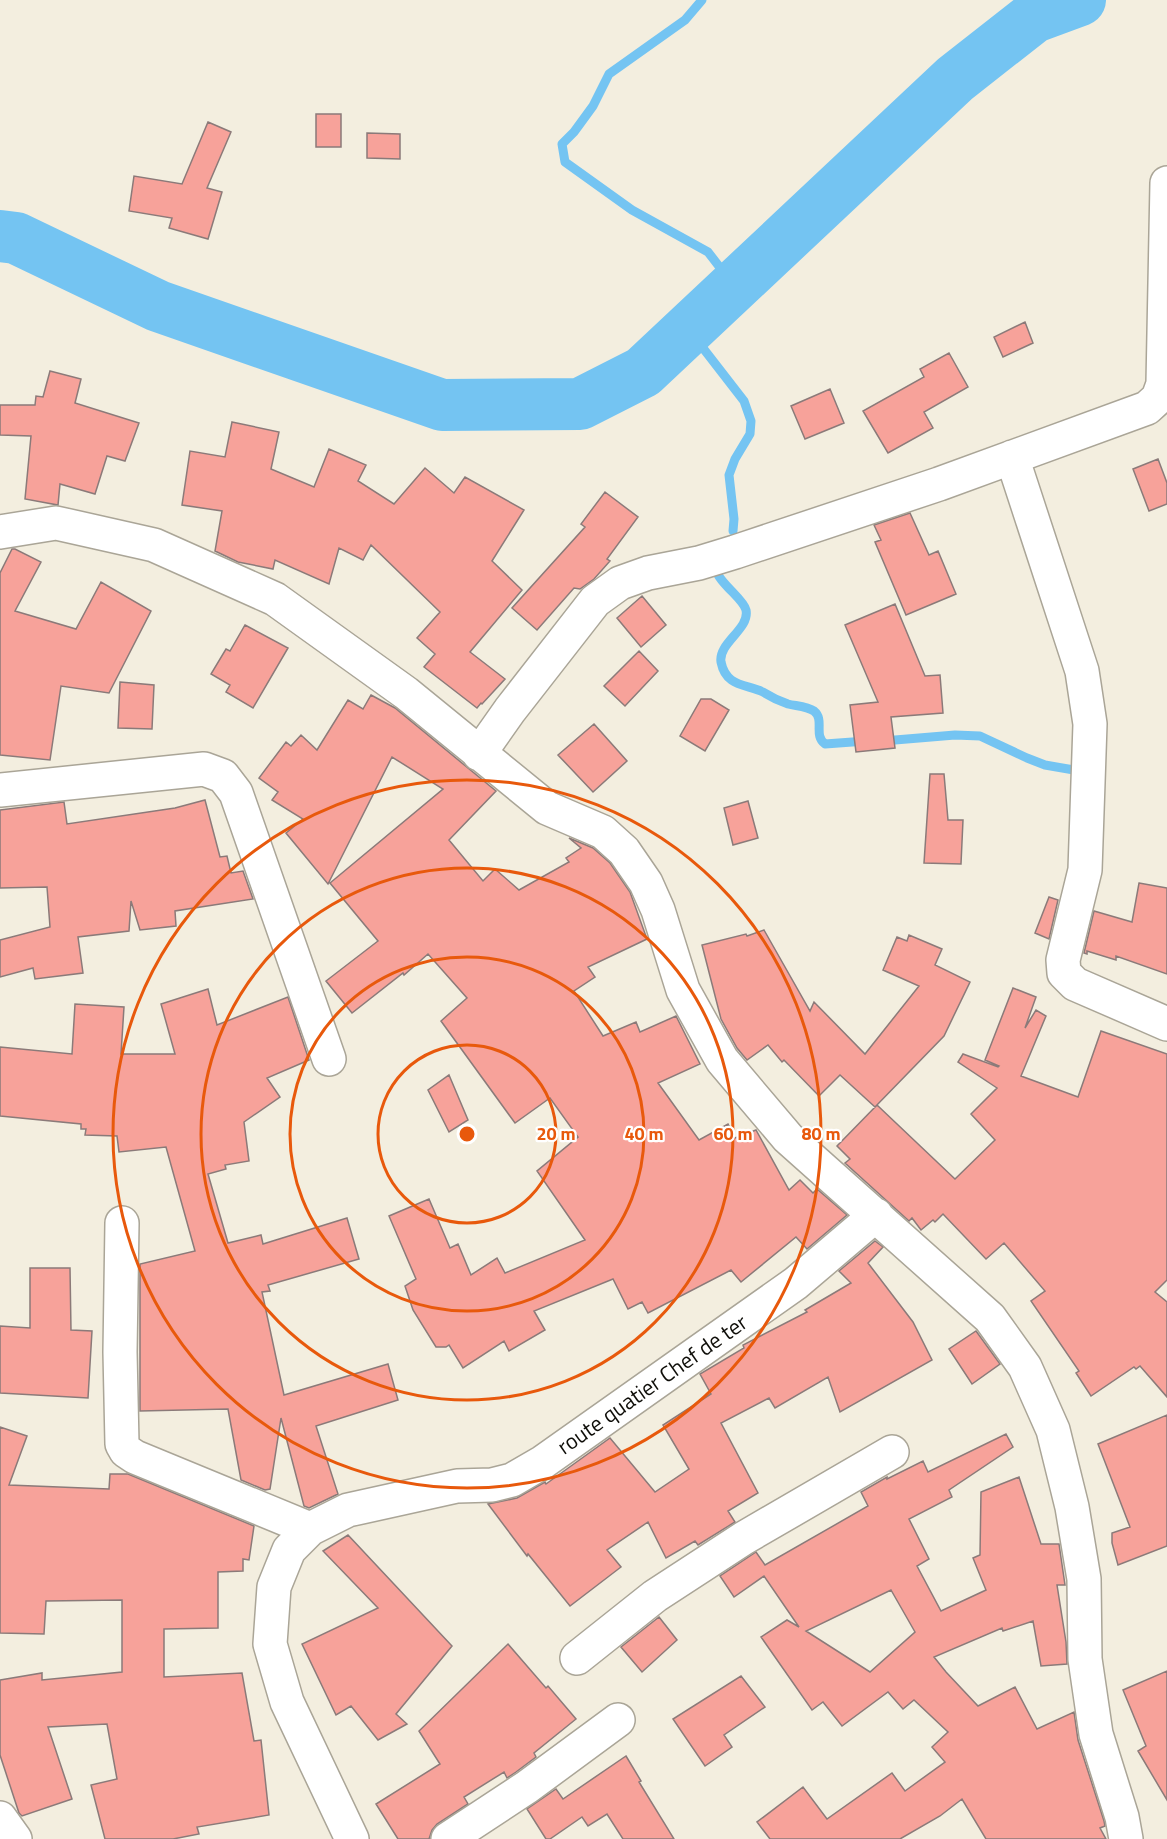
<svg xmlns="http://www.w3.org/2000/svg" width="1167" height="1839" font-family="'Titillium Web',sans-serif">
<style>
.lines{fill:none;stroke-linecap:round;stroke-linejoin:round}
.stream{stroke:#74c4f2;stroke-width:9}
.river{stroke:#74c4f2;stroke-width:52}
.building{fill:#f7a29a;stroke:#8b7a79;stroke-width:1.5;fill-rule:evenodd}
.minor-casing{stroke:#aaa597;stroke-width:36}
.minor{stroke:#fff;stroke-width:33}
.ring{fill:none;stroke:#e8590c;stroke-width:3}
.labels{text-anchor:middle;stroke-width:4.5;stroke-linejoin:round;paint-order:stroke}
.street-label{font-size:22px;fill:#0f0e09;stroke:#fff}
.centre{fill:#e8590c;stroke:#fff;stroke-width:3}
.ring-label{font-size:18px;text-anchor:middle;font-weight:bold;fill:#e8590c;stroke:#fff;stroke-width:4.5;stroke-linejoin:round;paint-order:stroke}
</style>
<rect width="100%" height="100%" fill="#f3eedf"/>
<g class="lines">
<path class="stream" d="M702,0L685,20L609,74L593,106L574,132L562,144L565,162L632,210L708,252L735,287
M689,330L744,401L751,421L750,434L735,459L729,475L734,519L733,531
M714,566C719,584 743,598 746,610C750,629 718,643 721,662C726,687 746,684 763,692C771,697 779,701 788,704C796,706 807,706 814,711C825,720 813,735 825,744L866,741
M883,741L955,735L980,736L1027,758L1045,765L1074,770L1082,776"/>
<path class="river" d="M0,236L16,238L158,306L442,405L580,404L643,372L955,79L1034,17L1080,0"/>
</g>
<path class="building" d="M316,114H341V147H316Z
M208,122L231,132L207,188L222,192L208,239L169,228L172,218L129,211L134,176L182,184Z
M367,133L400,134V159L367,158Z
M1025,322L1033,343L1003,357L994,337Z
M949,353L968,387L924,412L933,428L888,453L863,411L924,377L920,369Z
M50,371L81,379L75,403L139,423L125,461L107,456L95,494L60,484L58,505L25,499L31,436L0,435V405H35L36,396L43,397Z
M830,389L844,423L805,439L791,406Z
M232,422L279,432L271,469L314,487L329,449L366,465L358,481L394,504L425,468L454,493L465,477L524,510L492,561L522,590L470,652L505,679L482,704L481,703L477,708L424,667L435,654L417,638L440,612L371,545L363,560L339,548L329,584L275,560L273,569L238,562L215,551L222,511L182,505L190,451L225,457Z
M1158,459L1167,483V504L1149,511L1133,469Z
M605,492L638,517L607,559L610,561L594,579L580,589L574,588L537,630L512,608L585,527L581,524Z
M910,513L929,555L938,551L956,594L906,615L875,542L881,540L874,525Z
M12,549H15L41,562L15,611L76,629L101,582L151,611L109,693L61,686L50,760L0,755V573Z
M642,596L666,625L641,647L617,618Z
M895,604L925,676L940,675L943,713L891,717L895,748L856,752L850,705L878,702L845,625Z
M245,625L288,648L253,708L226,692L230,685L211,674L226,649L230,651Z
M639,651L658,671L625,706L604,686Z
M120,682L154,685L152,729L118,728Z
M371,695L395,708L496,791L449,840L483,881L495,869L519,890L569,862L566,858L581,848L569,838L593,848L610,863L630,892L647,939L588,967L595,977L574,991L603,1036L636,1022L640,1032L676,1016L700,1064L658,1083L699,1140L728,1124L735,1138L756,1130L789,1190L800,1180L813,1193L817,1189L847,1215L807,1249L796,1237L741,1282L731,1270L648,1313L642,1302L628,1309L613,1279L534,1311L545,1330L509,1351L504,1341L463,1368L449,1345L446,1347H436L413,1310L405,1286L416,1279L389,1216L429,1199L450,1248L458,1244L471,1275L497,1258L505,1273L585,1240L537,1171L578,1137L550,1098L515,1123L441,1021L467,998L428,954L404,975L403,973L352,1013L326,981L378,941L330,883L443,789L392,757L328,884L286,833L303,819L272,800L278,792L259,778L286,742L291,746L301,735L317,750L348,700L363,709Z
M701,699H711L729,710L705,751L680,736Z
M594,724L627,761L593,792L558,755Z
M930,774H944L948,820H963L961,864L924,863Z
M205,800L220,857L227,856L231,873L243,871L253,899L175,911L176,926L140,930L131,901L129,931L78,937L83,973L35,979L33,968L0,977V940L50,927L47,887L0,888V810L64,802L67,824L175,808Z
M748,801L758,838L733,845L724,808Z
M1139,883L1167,888V974L1116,956V960L1087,951V954L1084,953L1094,911L1132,922Z
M1049,897L1058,900L1049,939L1035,933Z
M764,930L810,1011L814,1002L865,1054L919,986L883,970L897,937L907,941L909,935L942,949L935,965L970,982L944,1036L875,1107L840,1075L819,1096L784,1060L782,1062L768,1045L747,1060L737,1048L721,1019L702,945L746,934L747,936Z
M1013,988L1036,997L1025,1028L1036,1010L1046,1016L1021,1076L1078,1097L1101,1031L1167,1054V1280L1155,1292L1167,1302V1397L1140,1366L1136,1369L1134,1367L1091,1396L1076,1373L1079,1371L1031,1301L1045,1291L1004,1243L986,1259L943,1214L935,1222L933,1220L921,1230L912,1218L909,1221L845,1163L850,1159L837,1146L877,1105L955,1179L995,1140L971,1114L997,1088L958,1062L963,1054L998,1067L999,1066L985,1060Z
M208,989L217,1025L288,997L309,1060L267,1078L280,1097L244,1122L249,1161L225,1165L226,1169L208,1174L228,1243L261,1235L263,1244L347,1218L359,1259L268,1285L270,1291L262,1292L284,1395L388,1364L398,1400L316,1426L338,1494L309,1508L304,1506L281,1418L270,1489L265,1490L241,1480L228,1409L140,1411V1264L195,1251L166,1147L119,1152L117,1136L85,1135L86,1129H81V1124L0,1116V1047L72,1054L75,1004L124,1007L121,1054H175L161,1004Z
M449,1075L468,1120L449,1132L428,1090Z
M875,1241L883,1247L868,1263L913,1322L932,1360L840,1412L828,1377L775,1408L769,1398L721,1423L758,1493L728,1511L735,1522L698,1545L695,1541L666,1558L648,1522L607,1550L621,1567L570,1606L528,1554L527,1556L488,1504L517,1498L545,1482L546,1484L610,1438L655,1492L689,1469L663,1425L711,1394L700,1374L744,1348L743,1345L807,1312L805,1310L851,1283L839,1271Z
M30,1268H70L71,1330L92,1331L88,1398L0,1393V1326L30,1328Z
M976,1331L1000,1364L972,1384L949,1349Z
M1167,1415V1546L1118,1565L1112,1543V1533L1130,1527L1098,1444Z
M0,1427L27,1436L9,1485L109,1489L110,1474H128L254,1526L249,1560L243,1559V1571L218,1572V1628L164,1629V1677L242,1673L254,1741L261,1740L269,1815L197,1827L199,1834L173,1839H105L91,1785L117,1779L107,1724L48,1727L72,1799L22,1816L19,1813L0,1755V1680L42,1673V1680L122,1672V1600L46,1601L44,1634L0,1633Z
M1006,1434L1013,1447L949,1490L952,1497L909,1519L929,1559L917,1566L941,1611L986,1590L973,1558L980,1555L981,1492L1019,1477L1041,1544H1059L1065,1585H1057L1066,1642L1067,1664L1041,1666L1033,1621L1003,1631L1002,1628L934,1657L946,1672L978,1706L1015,1687L1037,1729L1074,1712L1078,1740L1104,1821L1105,1826L1100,1828L1106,1839H986L962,1799L940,1816L900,1839H770L757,1822L803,1787L827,1819L892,1773L905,1791L945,1762L932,1747L948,1732L914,1700L903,1709L888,1692L842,1726L823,1702L812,1710L761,1637L787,1620L799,1627L764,1576L734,1597L720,1576L756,1552L765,1565L868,1506L861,1492L887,1477V1479L923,1461L928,1472ZM891,1590L915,1632L870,1672L806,1631Z
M348,1535L452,1646L396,1714L407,1724L378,1740L351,1706L336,1715L302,1644L378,1608L323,1551Z
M659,1617L677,1640L642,1672L621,1647Z
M508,1644L546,1688L548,1686L576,1719L534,1753L536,1757L516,1772L507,1778L504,1772L464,1797L468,1804L437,1824L432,1830L429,1839H398L376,1804L440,1764L419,1731Z
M1167,1671V1800L1138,1751L1146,1746L1123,1690Z
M741,1676L765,1707L724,1735L732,1747L705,1766L673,1719Z
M626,1756L641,1781L639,1782L674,1839H623L607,1814L588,1826L582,1817L550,1839H546L527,1809L556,1789L563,1799Z"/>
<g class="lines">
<g class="minor-casing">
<path id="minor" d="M1012,457L1082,671L1090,724L1085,870L1063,960L1064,973L1075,984L1167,1024
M0,532L56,523L154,545L275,599L406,693L547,808L603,832L624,851L646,883L658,910L683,990L722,1060L788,1138L990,1318L1025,1367L1053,1430L1072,1507L1084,1579L1085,1659L1096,1734L1122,1817L1126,1839
M479,754L510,710L595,601L620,583L648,573L699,563L735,552L939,484L1147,408L1158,398L1163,384L1167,183
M0,790L204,769L223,776L236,793L329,1059
M122,1223L120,1352L122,1444L126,1451L135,1457L310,1529
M577,1658L655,1596L744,1538L892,1452
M0,1818L15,1839
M352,1839L287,1702L270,1644L274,1587L289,1550L310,1529L348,1510L457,1486L492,1485L512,1480L543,1462L796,1283L876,1215
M448,1839L527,1787L618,1720"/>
</g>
<use href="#minor" class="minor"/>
</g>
<g class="ring">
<circle cx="467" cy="1134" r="89"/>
<circle cx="467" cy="1134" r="177"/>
<circle cx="467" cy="1134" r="266"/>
<circle cx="467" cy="1134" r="354"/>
</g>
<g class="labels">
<g class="street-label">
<text transform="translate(652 1384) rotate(-35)" y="8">route quatier Chef de ter</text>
</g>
</g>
<circle cx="467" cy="1134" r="9" class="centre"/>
<g class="ring-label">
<text x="556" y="1140">20 m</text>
<text x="644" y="1140">40 m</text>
<text x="733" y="1140">60 m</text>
<text x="821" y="1140">80 m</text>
</g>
</svg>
